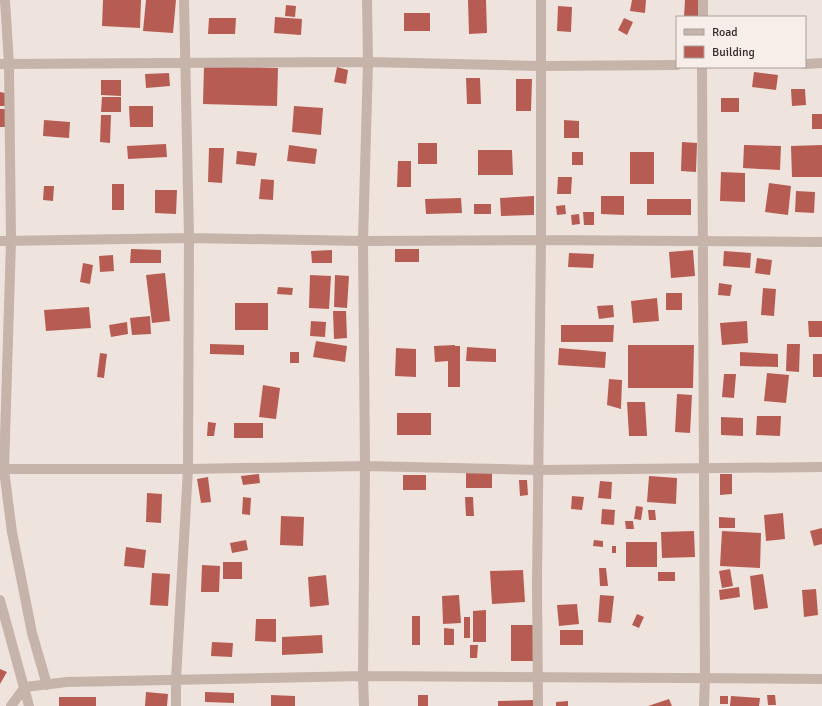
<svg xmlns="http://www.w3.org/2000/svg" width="822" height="706" font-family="Signika,sans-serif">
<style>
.building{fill:#b75c53}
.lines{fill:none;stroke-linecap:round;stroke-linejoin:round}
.minor{stroke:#c6b3aa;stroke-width:10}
.tertiary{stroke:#c6b3aa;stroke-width:10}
</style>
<rect width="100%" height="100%" fill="#efe4dd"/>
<path class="building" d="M103,0H141L140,28L102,26Z
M146,0H176L173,33L143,31Z
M468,0H486L487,33L469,34Z
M632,0H646L645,13L630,11Z
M685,0H699L698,17H684Z
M286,5L296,6L295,17L285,16Z
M558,6L572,7L571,32L557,31Z
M404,13H430V31H404Z
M275,17L302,19L301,35L274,33Z
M209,18H236L235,34H208Z
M624,18L633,22L627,35L618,30Z
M204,66L278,68L277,106L203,104Z
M337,67L348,70L346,84L334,82Z
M754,72L778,75L776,90L752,87Z
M169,73L170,86L146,88L145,74Z
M466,78H480L481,104H467Z
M516,79H532L531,111H516Z
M101,80H121V96L101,95Z
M791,89H805L806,105L792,106Z
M0,92L5,93V106H0Z
M102,97H121V112H101Z
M721,98H739V112H721Z
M129,106H153V127H130Z
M294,106L323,108L321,135L292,132Z
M0,109H6L5,127H0Z
M812,114H822V129H812Z
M101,115H111L110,143L100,142Z
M44,120L70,122L69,138L43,136Z
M564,120L579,121V138H564Z
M682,142L697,143L696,172L681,171Z
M418,143H437V164H418Z
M166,144L167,157L128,159L127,146Z
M289,145L317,149L315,164L287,161Z
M744,145L781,146L780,170L743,168Z
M822,145V177H792L791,146Z
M209,148H224L222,183L208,182Z
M478,150H512L513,175H478Z
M237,151L257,153L255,166L236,164Z
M572,152H583V165H572Z
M630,152H654V184H630Z
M398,161H411V187H397Z
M721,172L745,173V202L720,201Z
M558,177H572L571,194H557Z
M261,179L274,180L273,200L259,199Z
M769,183L791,186L788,215L765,212Z
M112,184H124V210H112Z
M44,186H54L53,201L43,200Z
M155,190H177L176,214L155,213Z
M796,191L815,192L814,213L795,212Z
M534,196V215L501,216L500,198Z
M601,196H624V215L601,214Z
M461,198L462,213L426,214L425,199Z
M647,199H691V215H647Z
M474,204H491V214H474Z
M565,205L566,214L557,215L556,206Z
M583,212H594V225H584Z
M579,214L580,224L572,225L571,215Z
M131,249L161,250V263H130Z
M395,249H419V262H395Z
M332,250V263H312L311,251Z
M693,250L695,276L671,278L669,252Z
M724,251L751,253L750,268L723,266Z
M569,253L594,254L593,268L568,267Z
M113,255L114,271L100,272L99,256Z
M757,258L772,260L770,275L755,273Z
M83,263L93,265L90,284L80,282Z
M165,273L170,321L152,323L146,275Z
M310,275L331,276L329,309L309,308Z
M335,275L349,276L347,308L334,307Z
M719,283L732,285L730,296L718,295Z
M278,287L293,288L292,295L277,294Z
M763,288L776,289L774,316L761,315Z
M666,293H682V310H666Z
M657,298L659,321L633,323L631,301Z
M235,303H268V330H235Z
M613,305L614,317L599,319L597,306Z
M89,307L91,328L46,331L44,310Z
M333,311H346L347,338L334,339Z
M150,316L151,334L132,335L130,318Z
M311,321L326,322L325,337L310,336Z
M747,321L748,343L722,345L720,323Z
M808,321H822V337H809Z
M127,322L128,334L111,337L109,325Z
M561,325H614L613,342H561Z
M316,341L347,346L345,362L313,357Z
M210,344L244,345V355L210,354Z
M787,344H800L799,372L786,371Z
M455,345V346H460V387H448V361L435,362L434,346Z
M628,345H694L693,388H628Z
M467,347L496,349V362L466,361Z
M396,348L416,349V377L395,376Z
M559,348L606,352L605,368L558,365Z
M290,352H299V363H290Z
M740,352L778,354V367L740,366Z
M100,353L107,354L104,378L97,377Z
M813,354H822V377H813Z
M767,373L789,375L786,403L764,401Z
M724,374H736L734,398L722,397Z
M609,379L622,380L621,409L607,405Z
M263,385L280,388L276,419L259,417Z
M677,394L692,395L690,433L675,432Z
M627,402H645L647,436H629Z
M397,413H431V435H397Z
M757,416H781L780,436L756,435Z
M721,417L743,418V436L721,435Z
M208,422L216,423L214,436H207Z
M234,423H263V438H234Z
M466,472H492V488H466Z
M259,474L260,483L243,485L241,476Z
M720,474H732V494L720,495Z
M403,475H426V490H403Z
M649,476L677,478L676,504L647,502Z
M208,477L211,502L201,503L197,479Z
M519,480H527L528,495L520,496Z
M600,481L612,482L611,499L598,498Z
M147,493L162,494L161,523L146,522Z
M572,496L584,497L582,510L571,509Z
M243,497L251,498L250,515L242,514Z
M465,497H473L474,516H466Z
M636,506L643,507L641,520L634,519Z
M602,509L615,510L614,525L601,524Z
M648,510H655L656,520H649Z
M783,513L785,539L766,541L764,515Z
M281,516L304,517L303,546L280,545Z
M719,517L735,518V528H719Z
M625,521H633L634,529H626Z
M822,528V544L814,546L810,531Z
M694,531L695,557L662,558L661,532Z
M722,531L761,533L760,568L720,566Z
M246,540L248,550L232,553L230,543Z
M594,540L603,541V547L593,546Z
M626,542H657V567H626Z
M612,546H616V553H612Z
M126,547L146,550L144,568L124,566Z
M223,562H242V579H223Z
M202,565L220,566L219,592H201Z
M599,568H606L608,586H600Z
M730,569L733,586L722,588L719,571Z
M523,570L525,602L492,604L490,571Z
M658,572H675V581H658Z
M152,573L170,574L168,606L150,605Z
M763,574L768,608L754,610L750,576Z
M326,575L329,605L310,607L308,577Z
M739,587L740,597L720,600L719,590Z
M816,589L818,615L804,617L802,590Z
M459,595L461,623L443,624L442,596Z
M600,595L614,596L611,623L598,622Z
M577,604L579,624L559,626L557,605Z
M486,610V642H473V611Z
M637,614L644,617L639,628L632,625Z
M412,616H420V645H412Z
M464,617H470V638H464Z
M256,619H276V642L255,641Z
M511,625H533V661H511Z
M444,628L454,629V645H444Z
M560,630H583V645H560Z
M322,635L323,653L282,655V637Z
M212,642L233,643L232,657L211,656Z
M470,645H478L477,658H470Z
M0,669L7,672L0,684Z
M146,692L168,694L167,706H145Z
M205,692L234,693V703L205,702Z
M271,695L295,696V706H271Z
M418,695H428V706H418Z
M767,695H775L776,705H768Z
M720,696H728V704H720Z
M731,696L760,698L759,706H730Z
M59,697H96V706H59Z
M669,699L672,706H648Z
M534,700V706H498V701Z
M568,701V706H556V702Z"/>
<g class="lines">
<path class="minor" d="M5,0L9,64L11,241L4,470L12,532L32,633L47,685
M703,17V0
M0,64L368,62L540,66L677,65
M805,64L822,63
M702,67L705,678L704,706
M0,241L189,238L363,241L541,240L822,242
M0,469H188L365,466L539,470L822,467
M11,706L25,687L67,682L363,676L822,679
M176,706V679L188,469L189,238L184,0
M364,706L363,676L365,466L363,241L368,62L367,0
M538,706L537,583L541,240V0"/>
<path class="tertiary" d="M0,600L29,706"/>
</g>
<rect x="676" y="16" width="130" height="52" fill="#f7eee9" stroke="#a9a09c"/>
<rect x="684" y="29" width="20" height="6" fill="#c6b3aa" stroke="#a9a09c"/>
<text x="712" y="36" font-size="12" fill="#342b29">Road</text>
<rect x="684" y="46" width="20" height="12" fill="#b75c53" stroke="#a9a09c"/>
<text x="712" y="56" font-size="12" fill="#342b29">Building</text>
</svg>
